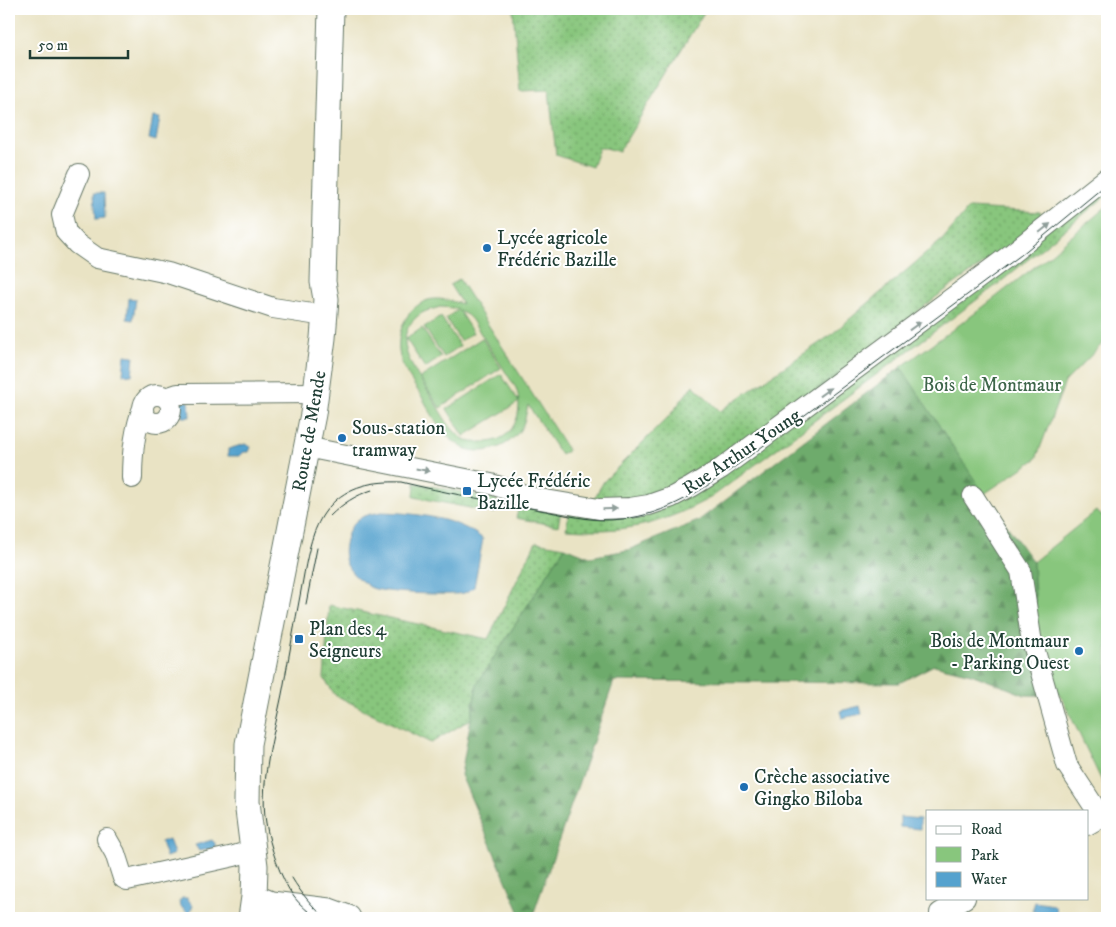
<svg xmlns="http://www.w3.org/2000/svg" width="1116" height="927" font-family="'IM FELL DW Pica',serif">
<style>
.grass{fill:url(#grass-dots);stroke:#548258}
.forest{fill:url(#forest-firs);stroke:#467450}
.green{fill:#88c67d;stroke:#548258;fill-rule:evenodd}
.water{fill:#55a2ce;stroke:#3a7081}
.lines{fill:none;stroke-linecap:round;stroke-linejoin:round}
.minor-casing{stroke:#676;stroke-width:22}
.major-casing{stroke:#676;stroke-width:27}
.minor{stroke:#fff;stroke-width:20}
.major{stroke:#fff;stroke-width:25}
.tram{stroke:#1f3d34;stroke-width:1}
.oneway{fill:#8f9e9a}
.poi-dot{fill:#1f6fb2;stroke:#fff;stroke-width:2}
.labels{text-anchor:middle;stroke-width:4;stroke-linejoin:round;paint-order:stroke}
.poi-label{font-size:19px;fill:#1f3d34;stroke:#fff;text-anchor:start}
.park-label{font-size:19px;fill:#3e664a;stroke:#fff}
.street-label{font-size:19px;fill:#1f3d34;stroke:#fff}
</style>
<defs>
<pattern id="grass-dots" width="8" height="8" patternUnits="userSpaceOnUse" patternTransform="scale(1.25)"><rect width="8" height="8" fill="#88c67d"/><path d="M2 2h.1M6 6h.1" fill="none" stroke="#6fa267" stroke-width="1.8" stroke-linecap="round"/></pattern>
<pattern id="forest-firs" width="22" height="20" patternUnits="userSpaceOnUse" patternTransform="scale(1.25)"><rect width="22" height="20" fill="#6eab6c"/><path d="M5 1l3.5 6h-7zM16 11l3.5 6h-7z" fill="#5a8c5a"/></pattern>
</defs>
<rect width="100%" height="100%" fill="#fff"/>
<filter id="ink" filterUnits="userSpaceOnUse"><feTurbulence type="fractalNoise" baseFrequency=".02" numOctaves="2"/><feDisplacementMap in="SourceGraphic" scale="10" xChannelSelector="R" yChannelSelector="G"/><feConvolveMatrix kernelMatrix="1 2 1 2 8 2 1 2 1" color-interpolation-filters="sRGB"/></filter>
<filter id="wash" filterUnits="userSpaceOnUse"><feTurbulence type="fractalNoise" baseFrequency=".0096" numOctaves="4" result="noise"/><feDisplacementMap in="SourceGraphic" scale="20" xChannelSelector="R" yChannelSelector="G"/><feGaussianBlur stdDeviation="1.12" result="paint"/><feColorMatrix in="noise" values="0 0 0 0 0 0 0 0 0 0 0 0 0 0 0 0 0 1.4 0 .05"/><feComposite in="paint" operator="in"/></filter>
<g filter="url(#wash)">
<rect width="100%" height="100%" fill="#e9e3c4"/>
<path class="grass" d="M513,9H706L619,152L606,148H599L592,167L556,155L549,90L520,91Z
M1107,182V195L998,284L712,497C658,526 627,533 566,529L570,509H649Z
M969,208L1040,212L1045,221L940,294L819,388L735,449L666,493L627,503L591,504L604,481L670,415L693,385L720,411L831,335L943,239Z
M415,483L497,499L495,513L414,497Z
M520,503L561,511L558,526L516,518Z
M536,542L565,547L477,684L471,719L431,743L335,695L324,678L329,605L488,639Z"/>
<path class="forest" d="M901,367L984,494L1033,562L1036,636L1056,696L1025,695L971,674L934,665L899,683L614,681L532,918H522L461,775L477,684L565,547L590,557L628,550L698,521Z"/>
<path class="green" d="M1107,206V339L1065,382L1036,459L984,494L901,367L974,314L1046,258Z
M459,279L568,450L561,455L528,405C526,413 525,423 520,430C509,447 486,455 466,449C462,448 457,443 453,441C438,429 430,410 420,394C413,383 403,370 400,357C395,335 405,308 428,300C439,297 451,301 462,304L450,285ZM440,307L453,308L458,310L446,318L460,341L473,333L459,311L467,315L472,320L516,388C525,413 513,443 483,442C479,442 473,443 468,441C451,434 442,413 432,398C416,372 386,337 422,313C427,310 435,309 440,307Z
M441,317L460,346L444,357L424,327Z
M422,328L441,357L425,368L406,339Z
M482,338L501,368L440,408L420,378Z
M501,374L519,402L464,436L447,409Z
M1096,511L1107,520V792L1063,700L1045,677L1038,644L1033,562Z"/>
<path class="water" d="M153,117L160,118L156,141L149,139Z
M94,193H104L105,218L96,219Z
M129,298L136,299L133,320L127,319Z
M125,355L134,356L132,375L123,374Z
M189,401L190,417H182L181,402Z
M245,444L251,447L249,452H244L240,456H228V449Z
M381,512C413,513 457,517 483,539L474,587C471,589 468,592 464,593C452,596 384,593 372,588C369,587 366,584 363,582C347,571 341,559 346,540C352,518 361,516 381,512Z
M860,706L862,714L842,718L840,711Z
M900,817L920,819V829L900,827Z
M169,839L174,854L166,857L161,842Z
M212,840L215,843V848L199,851L195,845Z
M182,898H187L193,906L189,914L180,906L179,902Z
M1035,902L1054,905L1057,911L1053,915L1032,911Z"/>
</g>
<g filter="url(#ink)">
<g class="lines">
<g class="minor-casing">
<path id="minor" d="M79,174L62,215L66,232L77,244L97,258L168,273L273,308L325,316
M143 409a14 14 0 1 1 28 0a14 14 0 1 1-28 0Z
M166,398L178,394L316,393
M306,447L491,484L534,498L599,509L630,508L649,505L672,497L691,487L722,468L1006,258L1107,178
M132,478C132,454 134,431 143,408
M973,496L1021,571L1031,637L1067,765L1101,817L1087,825
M107,839L115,853L123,878L127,880L234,856L253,850
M940,918V913L965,898"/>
</g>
<g class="major-casing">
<path id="major" d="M254,897L271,904L329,911L348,918
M251,918L254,897L255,866L247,802L248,744L313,414L323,338L326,299L323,282L325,211L331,9"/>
</g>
<use href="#minor" class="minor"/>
<use href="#major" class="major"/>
<path class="tram" d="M330,516C342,504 356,495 372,490
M306,604L317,548
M292,878C301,893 312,906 325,918
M316,918C309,912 300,905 294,897C280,878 270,846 266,823C258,779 278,722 285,678C290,650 295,623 300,596C304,575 307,553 314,533C318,523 322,515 329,507C348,485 374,481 401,482C446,493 491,501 535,509C563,514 593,523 622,519C666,515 704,489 740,463L1021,255L1107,184"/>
</g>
<defs><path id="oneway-solid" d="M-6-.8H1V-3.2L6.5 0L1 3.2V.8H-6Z" transform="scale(1.25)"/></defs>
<g class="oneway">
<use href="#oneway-solid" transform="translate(1045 228) rotate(-39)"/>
<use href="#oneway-solid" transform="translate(915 326) rotate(-36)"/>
<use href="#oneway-solid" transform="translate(825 392) rotate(-36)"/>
<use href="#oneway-solid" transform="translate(423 470) rotate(11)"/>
<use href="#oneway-solid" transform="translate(610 509) rotate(-2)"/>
</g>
</g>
<g class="poi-dot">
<circle cx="487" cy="248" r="5"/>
<circle cx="342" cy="438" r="5"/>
<rect x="462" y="486" width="10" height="10" rx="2.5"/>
<rect x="294" y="634" width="10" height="10" rx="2.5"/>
<circle cx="1079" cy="651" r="5"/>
<circle cx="744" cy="787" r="5"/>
</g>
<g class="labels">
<g class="poi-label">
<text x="497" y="244">Lycée agricole<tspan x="497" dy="22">Frédéric Bazille</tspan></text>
<text x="352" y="434">Sous-station<tspan x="352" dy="22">tramway</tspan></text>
<text x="477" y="487">Lycée Frédéric<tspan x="477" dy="22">Bazille</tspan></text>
<text x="309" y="635">Plan des 4<tspan x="309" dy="22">Seigneurs</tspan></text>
<text x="1069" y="647" text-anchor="end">Bois de Montmaur<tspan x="1069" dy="22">- Parking Ouest</tspan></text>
<text x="754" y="783">Crèche associative<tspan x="754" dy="22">Gingko Biloba</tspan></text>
</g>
<g class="park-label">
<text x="992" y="391">Bois de Montmaur</text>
</g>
<g class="street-label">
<text transform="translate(308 431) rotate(-80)" y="7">Route de Mende</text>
<text transform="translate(741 451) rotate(-34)" y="7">Rue Arthur Young</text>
</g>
</g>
<rect width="1116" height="927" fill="none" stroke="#fff" stroke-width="30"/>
<rect x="926" y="810" width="162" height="90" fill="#ffffff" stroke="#a5b1ae"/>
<rect x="936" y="826" width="25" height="8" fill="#ffffff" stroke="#a5b1ae"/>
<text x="971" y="834" font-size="15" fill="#1f3d34">Road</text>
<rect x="936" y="847" width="25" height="15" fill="#88c67d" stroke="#a5b1ae"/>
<text x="971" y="860" font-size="15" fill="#1f3d34">Park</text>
<rect x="936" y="872" width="25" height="15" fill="#55a2ce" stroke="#a5b1ae"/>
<text x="971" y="884" font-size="15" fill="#1f3d34">Water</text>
<path d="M30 50v8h98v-8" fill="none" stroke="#1f3d34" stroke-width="2.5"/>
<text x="38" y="50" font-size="15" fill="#1f3d34" stroke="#ffffff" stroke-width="4" paint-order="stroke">50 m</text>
</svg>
